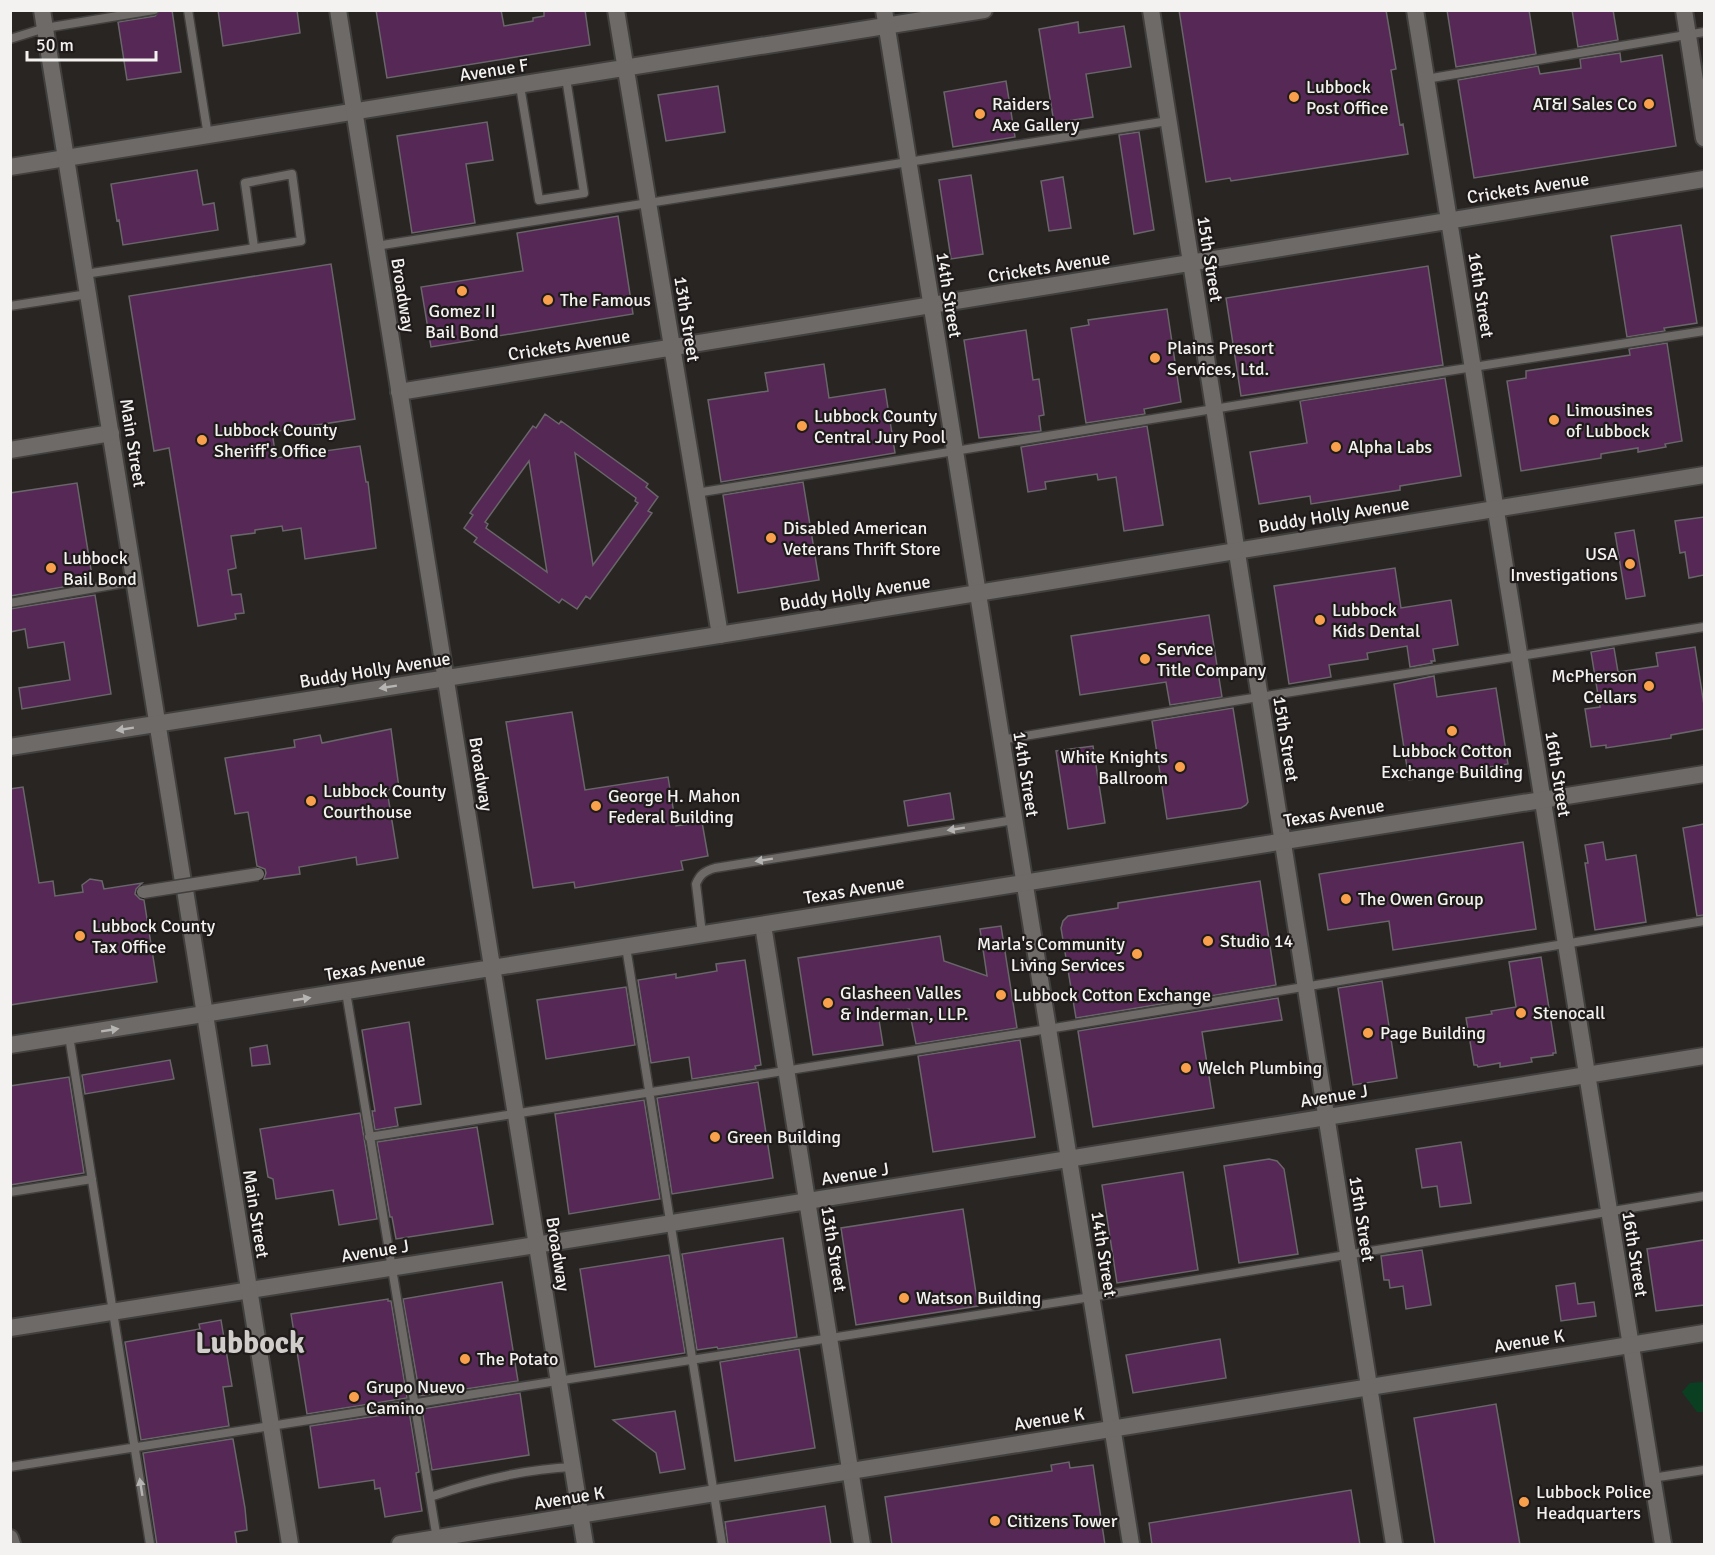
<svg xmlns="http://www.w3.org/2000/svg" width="1715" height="1555" font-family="Signika,sans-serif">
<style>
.green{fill:#0a4021}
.building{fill:#562855;stroke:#696669;stroke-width:1.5;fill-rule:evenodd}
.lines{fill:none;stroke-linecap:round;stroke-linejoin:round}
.service-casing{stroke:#42403e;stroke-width:11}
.minor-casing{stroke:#42403e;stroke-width:20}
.tertiary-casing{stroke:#42403e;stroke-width:20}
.secondary-casing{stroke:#42403e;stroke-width:20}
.service{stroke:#6d6a68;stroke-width:8}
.minor{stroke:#6d6a68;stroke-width:16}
.tertiary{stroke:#6d6a68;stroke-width:16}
.secondary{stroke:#6d6a68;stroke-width:16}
.pedestrian-bridge-casing{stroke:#42403e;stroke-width:15;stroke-linecap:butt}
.pedestrian-bridge{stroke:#6d6a68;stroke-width:12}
.oneway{fill:#b7b5b3}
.poi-dot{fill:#f9a04d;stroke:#1e1b1a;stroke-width:2}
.labels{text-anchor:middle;stroke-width:4.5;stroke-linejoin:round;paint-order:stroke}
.street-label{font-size:18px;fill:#f4f2f0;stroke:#1e1b1a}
.poi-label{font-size:18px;fill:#f4f2f0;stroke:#1e1b1a;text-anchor:start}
.town-label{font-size:30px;font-weight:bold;fill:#d1cdcb;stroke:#1e1b1a}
</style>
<rect width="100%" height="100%" fill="#282523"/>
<path class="green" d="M1704,1382V1412H1697L1682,1392L1690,1383Z"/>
<path class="building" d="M160,10H172L181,72L127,80L118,22L155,16Z
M218,10H297L300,33L223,46Z
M376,10H501L504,26L533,21V18L544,16V10H585L590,45L387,78Z
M1179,10H1386L1396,69L1391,70L1400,125L1403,124L1408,154L1231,181L1230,178L1206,182Z
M1447,10H1529L1536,54L1456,67Z
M1572,10H1613L1618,40L1578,47Z
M1078,22L1079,33L1124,26L1131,67L1086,74L1093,117L1054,123L1039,29Z
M1620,53L1621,62L1662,55L1676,146L1474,178L1458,80L1538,66L1540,74L1581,68L1580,59Z
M1006,81L1015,137L953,147L944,92Z
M718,86L725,132L666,141L658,95Z
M487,122L493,160L466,164L475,223L412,233L397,136Z
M1139,132L1154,230L1134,234L1119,135Z
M197,170L203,205L214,203L218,230L123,245L119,220L117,221L111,184Z
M971,175L983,254L951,259L939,180Z
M1063,177L1071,228L1049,231L1041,181Z
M618,216L633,314L431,347L421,287L523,271L517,233Z
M1681,225L1697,323L1664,328L1665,331L1627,337L1611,236Z
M331,264L355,419L272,432L276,458L360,446L366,482H368L376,548L305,559L301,528L283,531L282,526L255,530V533L231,536L236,568L228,570L232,595L241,594L244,613L235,614L236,619L198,626L169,448L154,451L129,296Z
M1428,266L1443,365L1241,396L1226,298Z
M1167,309L1181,402L1144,409L1145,414L1086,423L1071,328L1089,325L1088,320Z
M1026,330L1033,380L1039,379L1044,415L1039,416L1041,431L979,438L964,340Z
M1667,343L1682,441L1665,444L1666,447L1638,452V448L1601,454V458L1521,471L1507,381L1526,378V371L1630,355L1629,349Z
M824,364L829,398L885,389L895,453L721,482L708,400L768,391L765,373Z
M1445,378L1461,476L1400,486V490L1311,504L1310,496L1259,504L1250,452L1307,443L1300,401Z
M545,414L559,424L561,421L648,484L646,487L658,497L648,511L652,513L590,599L586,596L577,609L562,599L559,603L474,542L477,538L464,528L473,515L470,513L533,426L536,428ZM575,453L636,498L635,501L638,503L593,565ZM529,461L547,572L486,528L488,524L485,522Z
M1147,426L1163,525L1124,531L1116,477L1098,480L1097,474L1045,482L1046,489L1028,492L1021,447Z
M803,482L819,580L738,593L723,495Z
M77,483L93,582L10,596V493Z
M1704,517V575L1689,578L1685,552L1680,553L1675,521Z
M1634,530L1645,596L1626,599L1615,533Z
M1395,568L1401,608L1451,600L1458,645L1433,649L1435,661H1431L1432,663L1410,667L1407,646L1367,653L1368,659L1329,665L1331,677L1289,684L1274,586Z
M95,595L111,694L22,709L19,688L70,680L64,642L28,648L25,629L10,632V609Z
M1209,615L1222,697L1170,705L1166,682L1080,695L1071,636Z
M1695,647L1704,705V729L1671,735V738L1606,748V745L1591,747L1585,709L1600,707L1591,652L1614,648L1618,672L1658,666L1656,653Z
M1434,676L1437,697L1496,688L1508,764L1409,780L1394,684Z
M1233,708L1248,802L1246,805L1241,808L1167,819L1152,721Z
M572,712L585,790L668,777L676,826L702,822L708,856L681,861L683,870L575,888L574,882L533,888L506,722Z
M391,729L399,788L387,790L398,858L357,865L356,857L299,867L300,874L264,879L266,873L265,869L257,866L248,812L235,814L225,758L295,747L294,740L320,735L322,743Z
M1093,746L1105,823L1068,829L1056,751Z
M23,787L39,883L53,881L55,896L83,892L82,885L90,879L102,881L104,889L142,883L136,889L135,894L140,899L144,900L157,982L10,1005V789Z
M950,793L954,819L908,826L904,801Z
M1704,824V915L1697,916L1683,828Z
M1523,842L1536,929L1393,950L1389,921L1328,930L1319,874Z
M1603,842L1606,860L1636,855L1646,922L1595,930L1585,863H1588L1585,845Z
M1260,881L1276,985L1076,1018L1061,928L1063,921L1068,916L1118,908V903Z
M1001,926L1017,1028L916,1044L909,1009L878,1014L883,1045L813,1055L798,958L940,936L944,961L987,976L980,929Z
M1541,957L1556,1053H1553V1055L1531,1058L1532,1062L1500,1067V1063L1478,1067L1477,1065H1474L1466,1018L1492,1014L1491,1011L1516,1007L1509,962Z
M745,960L761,1065L755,1066L756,1069L692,1079L689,1057L651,1063L638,980L676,974V978L717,971L716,964Z
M1382,981L1397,1078L1353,1085L1338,988Z
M626,987L635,1045L546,1059L537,1000Z
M1278,998L1282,1020L1202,1032L1214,1108L1093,1127L1078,1031Z
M409,1022L421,1104L395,1108L398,1126L375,1130L372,1111H375L362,1030Z
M1020,1040L1035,1137L933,1152L918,1056Z
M267,1045L270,1064L252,1066L250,1048Z
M170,1060L174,1079L85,1094L82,1075Z
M69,1077L84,1173L10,1185V1086Z
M758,1082L773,1178L672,1194L657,1098Z
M644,1100L660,1199L569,1214L555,1114Z
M360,1113L377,1219L339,1225L333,1190L276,1199L273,1179L268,1177L260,1129Z
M477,1127L493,1224L396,1239L392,1217H390L377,1142Z
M1461,1142L1471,1203L1440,1207L1437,1186L1422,1188L1416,1149Z
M1269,1159L1277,1161L1284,1169L1298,1254L1239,1263L1224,1166Z
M1183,1172L1198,1270L1117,1283L1102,1185Z
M963,1209L978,1306L856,1325L841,1228Z
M783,1238L797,1337L718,1349L717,1347L697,1350L682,1254Z
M1704,1240V1305L1656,1311L1647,1249Z
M1422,1250L1431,1305L1406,1309L1403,1286L1390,1288L1389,1280H1384L1381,1256Z
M669,1255L685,1353L595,1367L580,1269Z
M502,1282L518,1381L420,1396L403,1299Z
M1575,1283L1578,1304L1594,1302L1596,1316L1561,1321L1556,1286Z
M388,1299V1301H391L407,1398L307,1414L291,1314Z
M221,1320L232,1386L223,1387L229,1426L141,1440L125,1342L200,1329L199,1324Z
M1220,1339L1226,1378L1133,1393L1126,1355Z
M799,1349L815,1448L735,1461L720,1362Z
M520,1393L529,1455L432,1470L422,1409Z
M1496,1404L1520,1545H1435L1414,1418Z
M409,1411L419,1472L416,1473L422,1511L385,1517L380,1488L375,1489L374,1480L319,1488L310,1426Z
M675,1411L685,1469L660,1473L656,1453L613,1420Z
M231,1439H233L245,1508L247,1530L235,1532L237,1545H157L143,1453Z
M1069,1462L1070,1468L1093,1465L1105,1545H892L885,1497L1052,1471L1051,1465Z
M1351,1490L1360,1545H1152L1149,1523Z
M825,1506L831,1545H728L725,1522Z"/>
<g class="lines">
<g class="service-casing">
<path id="service" d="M188,10L208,136
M10,39L45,28L154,10
M1426,79L1704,32
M520,86L539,200L584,193L566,78
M376,246L1168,121
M85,274L301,241L292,174L245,183L254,247
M10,306L88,294
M696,493L1448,371L1704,331
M10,603L135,581
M1001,740L1234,701L1704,627
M702,934L696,884C700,874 705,871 715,868L1014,820
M626,947L722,1544
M346,992L437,1539
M69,1036L150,1544
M369,1137L1048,1029L1704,921
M10,1192L92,1179
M10,1467L1091,1297L1704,1196
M1652,1478L1704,1470
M430,1497C476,1481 523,1469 573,1467"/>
</g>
<g class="minor-casing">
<path id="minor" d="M616,10L720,635
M884,10L1131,1544
M1151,10L1394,1544
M1415,10L1663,1544
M1684,10L1704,138
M10,167L984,10
M399,392L1704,179
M10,450L111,433
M763,925L862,1544
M10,1328L567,1240L1704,1056
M10,1538L12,1544"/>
</g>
<g class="tertiary-casing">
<path id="tertiary" d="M42,10L183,882
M185,890L290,1544"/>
</g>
<g class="secondary-casing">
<path id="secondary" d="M338,10L585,1544
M10,747L744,631L1704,475
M10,1045L1704,774
M400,1544L1704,1333"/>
</g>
<use href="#service" class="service"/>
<use href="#minor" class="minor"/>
<use href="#tertiary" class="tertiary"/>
<use href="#secondary" class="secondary"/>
<g class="pedestrian-bridge-casing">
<path id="pedestrian-bridge" d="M143,892L258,874"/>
</g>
<use href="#pedestrian-bridge" class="pedestrian-bridge"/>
</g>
<defs><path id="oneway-solid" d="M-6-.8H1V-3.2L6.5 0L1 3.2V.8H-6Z" transform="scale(1.5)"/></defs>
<g class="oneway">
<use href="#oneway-solid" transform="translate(388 687) rotate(171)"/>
<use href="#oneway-solid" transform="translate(125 729) rotate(171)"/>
<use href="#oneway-solid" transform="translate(956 829) rotate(171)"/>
<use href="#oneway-solid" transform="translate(764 860) rotate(171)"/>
<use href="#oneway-solid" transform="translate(302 999) rotate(-9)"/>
<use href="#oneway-solid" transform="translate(110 1030) rotate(-9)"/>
<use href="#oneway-solid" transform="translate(141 1487) rotate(-99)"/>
</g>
<g class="poi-dot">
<circle cx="1294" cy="97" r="6"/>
<circle cx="1649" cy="104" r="6"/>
<circle cx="980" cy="114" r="6"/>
<circle cx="462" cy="291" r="6"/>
<circle cx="548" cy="300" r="6"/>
<circle cx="1155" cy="358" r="6"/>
<circle cx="1554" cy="420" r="6"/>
<circle cx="802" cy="426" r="6"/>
<circle cx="202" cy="440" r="6"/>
<circle cx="1336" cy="447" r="6"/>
<circle cx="771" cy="538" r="6"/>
<circle cx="1630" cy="564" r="6"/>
<circle cx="51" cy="568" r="6"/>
<circle cx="1320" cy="620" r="6"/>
<circle cx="1145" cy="659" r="6"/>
<circle cx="1649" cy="686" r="6"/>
<circle cx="1452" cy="731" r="6"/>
<circle cx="1180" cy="767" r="6"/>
<circle cx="311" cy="801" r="6"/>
<circle cx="596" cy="806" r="6"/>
<circle cx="1346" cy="899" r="6"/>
<circle cx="80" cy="936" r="6"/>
<circle cx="1208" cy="941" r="6"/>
<circle cx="1137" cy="954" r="6"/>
<circle cx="1001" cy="995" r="6"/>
<circle cx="828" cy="1003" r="6"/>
<circle cx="1521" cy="1013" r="6"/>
<circle cx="1368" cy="1033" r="6"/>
<circle cx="1186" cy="1068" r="6"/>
<circle cx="715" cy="1137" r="6"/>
<circle cx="904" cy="1298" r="6"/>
<circle cx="465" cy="1359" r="6"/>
<circle cx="354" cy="1397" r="6"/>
<circle cx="1524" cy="1502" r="6"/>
<circle cx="995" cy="1521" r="6"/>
</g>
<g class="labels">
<g class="street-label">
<text transform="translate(494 70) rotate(-9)" y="6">Avenue F</text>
<text transform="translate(1528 188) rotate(-9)" y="6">Crickets Avenue</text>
<text transform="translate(1210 259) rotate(81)" y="6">15th Street</text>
<text transform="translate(1049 267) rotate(-9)" y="6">Crickets Avenue</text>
<text transform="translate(403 295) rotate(81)" y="6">Broadway</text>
<text transform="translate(949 295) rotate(81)" y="6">14th Street</text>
<text transform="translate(1481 295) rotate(81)" y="6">16th Street</text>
<text transform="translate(687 319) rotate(81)" y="6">13th Street</text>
<text transform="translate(569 345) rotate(-9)" y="6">Crickets Avenue</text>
<text transform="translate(133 443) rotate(81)" y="6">Main Street</text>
<text transform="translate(1334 515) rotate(-9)" y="6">Buddy Holly Avenue</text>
<text transform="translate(855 593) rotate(-9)" y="6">Buddy Holly Avenue</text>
<text transform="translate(375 670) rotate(-9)" y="6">Buddy Holly Avenue</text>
<text transform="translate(1286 739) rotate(81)" y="6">15th Street</text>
<text transform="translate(481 774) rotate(81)" y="6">Broadway</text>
<text transform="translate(1026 774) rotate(81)" y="6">14th Street</text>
<text transform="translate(1558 774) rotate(81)" y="6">16th Street</text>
<text transform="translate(1334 813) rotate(-9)" y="6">Texas Avenue</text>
<text transform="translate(854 890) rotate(-9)" y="6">Texas Avenue</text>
<text transform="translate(375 967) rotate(-9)" y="6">Texas Avenue</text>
<text transform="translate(1334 1096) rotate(-9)" y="6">Avenue J</text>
<text transform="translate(855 1174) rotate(-9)" y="6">Avenue J</text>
<text transform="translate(256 1214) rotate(81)" y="6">Main Street</text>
<text transform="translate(1362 1219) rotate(81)" y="6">15th Street</text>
<text transform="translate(834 1249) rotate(81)" y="6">13th Street</text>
<text transform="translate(375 1251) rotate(-9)" y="6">Avenue J</text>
<text transform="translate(558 1254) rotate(81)" y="6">Broadway</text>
<text transform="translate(1104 1254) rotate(81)" y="6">14th Street</text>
<text transform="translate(1635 1254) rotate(81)" y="6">16th Street</text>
<text transform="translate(1529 1341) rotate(-9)" y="6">Avenue K</text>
<text transform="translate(1049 1419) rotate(-9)" y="6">Avenue K</text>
<text transform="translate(569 1498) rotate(-9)" y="6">Avenue K</text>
</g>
<g class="poi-label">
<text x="1306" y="93">Lubbock<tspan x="1306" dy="21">Post Office</tspan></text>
<text x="992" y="110">Raiders<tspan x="992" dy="21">Axe Gallery</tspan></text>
<text x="1637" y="110" text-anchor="end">AT&amp;I Sales Co</text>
<text x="560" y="306">The Famous</text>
<text x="462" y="317" text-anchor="middle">Gomez II<tspan x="462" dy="21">Bail Bond</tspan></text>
<text x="1167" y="354">Plains Presort<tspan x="1167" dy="21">Services, Ltd.</tspan></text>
<text x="1566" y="416">Limousines<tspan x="1566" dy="21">of Lubbock</tspan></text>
<text x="814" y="422">Lubbock County<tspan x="814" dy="21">Central Jury Pool</tspan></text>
<text x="214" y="436">Lubbock County<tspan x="214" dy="21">Sheriff's Office</tspan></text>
<text x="1348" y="453">Alpha Labs</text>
<text x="783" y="534">Disabled American<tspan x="783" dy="21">Veterans Thrift Store</tspan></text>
<text x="1618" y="560" text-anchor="end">USA<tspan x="1618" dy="21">Investigations</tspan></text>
<text x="63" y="564">Lubbock<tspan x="63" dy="21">Bail Bond</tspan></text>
<text x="1332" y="616">Lubbock<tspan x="1332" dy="21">Kids Dental</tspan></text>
<text x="1157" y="655">Service<tspan x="1157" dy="21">Title Company</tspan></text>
<text x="1637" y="682" text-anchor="end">McPherson<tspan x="1637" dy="21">Cellars</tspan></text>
<text x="1452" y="757" text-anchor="middle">Lubbock Cotton<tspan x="1452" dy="21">Exchange Building</tspan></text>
<text x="1168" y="763" text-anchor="end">White Knights<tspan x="1168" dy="21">Ballroom</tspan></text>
<text x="323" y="797">Lubbock County<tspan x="323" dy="21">Courthouse</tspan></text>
<text x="608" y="802">George H. Mahon<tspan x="608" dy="21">Federal Building</tspan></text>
<text x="1358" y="905">The Owen Group</text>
<text x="92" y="932">Lubbock County<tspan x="92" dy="21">Tax Office</tspan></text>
<text x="1220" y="947">Studio 14</text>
<text x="1125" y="950" text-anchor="end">Marla's Community<tspan x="1125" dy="21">Living Services</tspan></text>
<text x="840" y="999">Glasheen Valles<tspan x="840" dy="21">&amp; Inderman, LLP.</tspan></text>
<text x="1013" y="1001">Lubbock Cotton Exchange</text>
<text x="1533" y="1019">Stenocall</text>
<text x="1380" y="1039">Page Building</text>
<text x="1198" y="1074">Welch Plumbing</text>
<text x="727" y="1143">Green Building</text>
<text x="916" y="1304">Watson Building</text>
<text x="477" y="1365">The Potato</text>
<text x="366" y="1393">Grupo Nuevo<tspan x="366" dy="21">Camino</tspan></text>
<text x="1536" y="1498">Lubbock Police<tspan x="1536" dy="21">Headquarters</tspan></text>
<text x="1007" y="1527">Citizens Tower</text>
</g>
<g class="town-label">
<text x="250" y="1353">Lubbock</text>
</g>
</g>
<rect width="1715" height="1555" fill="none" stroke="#f4f2f0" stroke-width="24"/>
<path d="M27 51v9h129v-9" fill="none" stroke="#f4f2f0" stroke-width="3"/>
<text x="36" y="51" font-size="18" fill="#f4f2f0" stroke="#1e1b1a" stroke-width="4.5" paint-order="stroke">50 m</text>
</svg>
